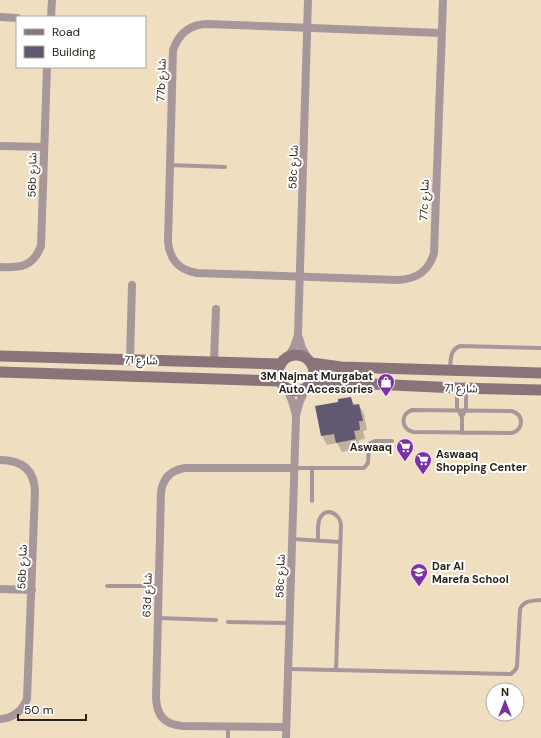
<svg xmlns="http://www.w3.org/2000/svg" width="541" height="738" font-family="'DM Sans','Noto Sans Arabic',sans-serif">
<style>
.shadow{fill:#0003}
.building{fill:#625872}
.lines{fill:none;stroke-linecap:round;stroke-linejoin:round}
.lane{stroke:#a7979b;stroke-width:4}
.street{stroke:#a7979b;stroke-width:8}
.secondary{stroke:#8b7479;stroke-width:11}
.labels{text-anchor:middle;stroke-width:4;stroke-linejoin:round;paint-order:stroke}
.street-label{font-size:11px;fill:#292217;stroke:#fff}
.poi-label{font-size:11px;font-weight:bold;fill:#292217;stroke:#fff;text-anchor:end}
</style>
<rect width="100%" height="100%" fill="#f0dec1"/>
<path class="shadow" d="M350,398L355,405H359L364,414L367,430L363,431L365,439L359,440L360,448L342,452L337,443L327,445L322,436L339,402Z"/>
<path class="building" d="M351,397L353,405L359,404L363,421H359L360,430L354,431L356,439L336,443L334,434L321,436L315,406L338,402V399Z"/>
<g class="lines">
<path class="lane" d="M169,165L225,167
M450,370C451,361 449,350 460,346L541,348
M457,389V408L462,417
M412,410L512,411C524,415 524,429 512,433L413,432C401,429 400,414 412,410Z
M462,433V417L466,408V389
M295,468H364L368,463L369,447L370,443L375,441H392
M312,501V468
M292,539L340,542
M318,541C318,534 317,523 320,518C327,506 340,514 341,525L336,670
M107,586H159
M158,618L216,620
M228,622L289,623
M289,669L511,674L516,669L517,666L520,609C524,600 532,601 541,600
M228,738V727"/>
<path class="street" d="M0,17L17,18
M51,17L52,0
M441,33L208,24C190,24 179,33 173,50L168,242C170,260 179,270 197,273L398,280C417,279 429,271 434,253L443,0
M0,146L44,147
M0,267C20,268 33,267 41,246L47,67
M298,335L302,348L309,360
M288,357L294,347L298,335L308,0
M130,360L132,285
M214,362L216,309
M286,387L292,401L296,415
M0,460C21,460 34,469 35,491L27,699C22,711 14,718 0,719
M0,589L32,590
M286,727L182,726C164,724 157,716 156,698L161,492C163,478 171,470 185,468H294
M286,738L296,415L300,401L307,387"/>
<path class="secondary" d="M278 373a18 18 0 1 1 36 0a18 18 0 1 1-36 0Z
M0,356L281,364
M312,363L341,367L541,373
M0,372L280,381
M310,384L329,382L457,388L541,390"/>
</g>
<defs>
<g id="shop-pin" transform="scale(0.9)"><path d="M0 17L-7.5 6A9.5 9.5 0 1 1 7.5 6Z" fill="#7b31a3" stroke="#fff"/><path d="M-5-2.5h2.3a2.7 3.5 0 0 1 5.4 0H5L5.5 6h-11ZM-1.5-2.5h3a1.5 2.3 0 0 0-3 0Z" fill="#fff"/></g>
<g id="supermarket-pin" transform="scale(0.9)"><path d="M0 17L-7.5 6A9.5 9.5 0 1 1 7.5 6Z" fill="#7b31a3" stroke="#fff"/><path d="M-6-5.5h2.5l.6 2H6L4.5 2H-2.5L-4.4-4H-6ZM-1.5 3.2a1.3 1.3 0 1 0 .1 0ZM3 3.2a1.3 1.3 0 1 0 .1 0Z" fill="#fff"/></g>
<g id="school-pin" transform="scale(0.9)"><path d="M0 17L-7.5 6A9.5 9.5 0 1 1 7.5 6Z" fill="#7b31a3" stroke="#fff"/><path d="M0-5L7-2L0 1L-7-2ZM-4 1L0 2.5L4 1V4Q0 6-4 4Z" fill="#fff"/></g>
</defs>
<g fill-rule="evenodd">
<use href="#shop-pin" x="386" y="382"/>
<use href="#supermarket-pin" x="405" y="447"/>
<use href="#supermarket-pin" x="423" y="460"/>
<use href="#school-pin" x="419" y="572"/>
</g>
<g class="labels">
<g class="street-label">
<text transform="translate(161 80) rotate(-88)" y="4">77b شارع</text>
<text transform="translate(293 167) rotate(-88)" y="4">58c شارع</text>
<text transform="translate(32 175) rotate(-89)" y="4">56b شارع</text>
<text transform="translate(424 200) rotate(-88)" y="4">77c شارع</text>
<text transform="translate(141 360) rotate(2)" y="4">شارع 71</text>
<text transform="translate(461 388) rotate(2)" y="4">شارع 71</text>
<text transform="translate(22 567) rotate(-88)" y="4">56b شارع</text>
<text transform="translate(280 576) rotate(-88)" y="4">58c شارع</text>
<text transform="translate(147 595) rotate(-88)" y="4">63d شارع</text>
</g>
<g class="poi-label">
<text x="373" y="380">3M Najmat Murgabat<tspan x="373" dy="13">Auto Accessories</tspan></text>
<text x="392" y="451">Aswaaq</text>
<text x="436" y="458" text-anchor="start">Aswaaq<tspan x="436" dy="13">Shopping Center</tspan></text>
<text x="432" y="570" text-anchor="start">Dar Al<tspan x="432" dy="13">Marefa School</tspan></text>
</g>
</g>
<rect x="16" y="16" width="130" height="52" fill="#ffffff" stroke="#a9a7a2"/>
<rect x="24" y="29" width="20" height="6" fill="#8b7479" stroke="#a9a7a2"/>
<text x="52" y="36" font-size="12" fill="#292217">Road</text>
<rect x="24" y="46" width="20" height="12" fill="#625872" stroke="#a9a7a2"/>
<text x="52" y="56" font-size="12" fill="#292217">Building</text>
<g transform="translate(505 702)"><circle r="19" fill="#ffffff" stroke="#a9a7a2"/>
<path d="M0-3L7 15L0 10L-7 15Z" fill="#7b31a3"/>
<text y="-6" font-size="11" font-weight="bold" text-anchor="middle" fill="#292217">N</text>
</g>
<path d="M18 714v6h68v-6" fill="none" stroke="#292217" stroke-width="2"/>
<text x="24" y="714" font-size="12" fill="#292217" stroke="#ffffff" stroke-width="3" paint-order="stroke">50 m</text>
</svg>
